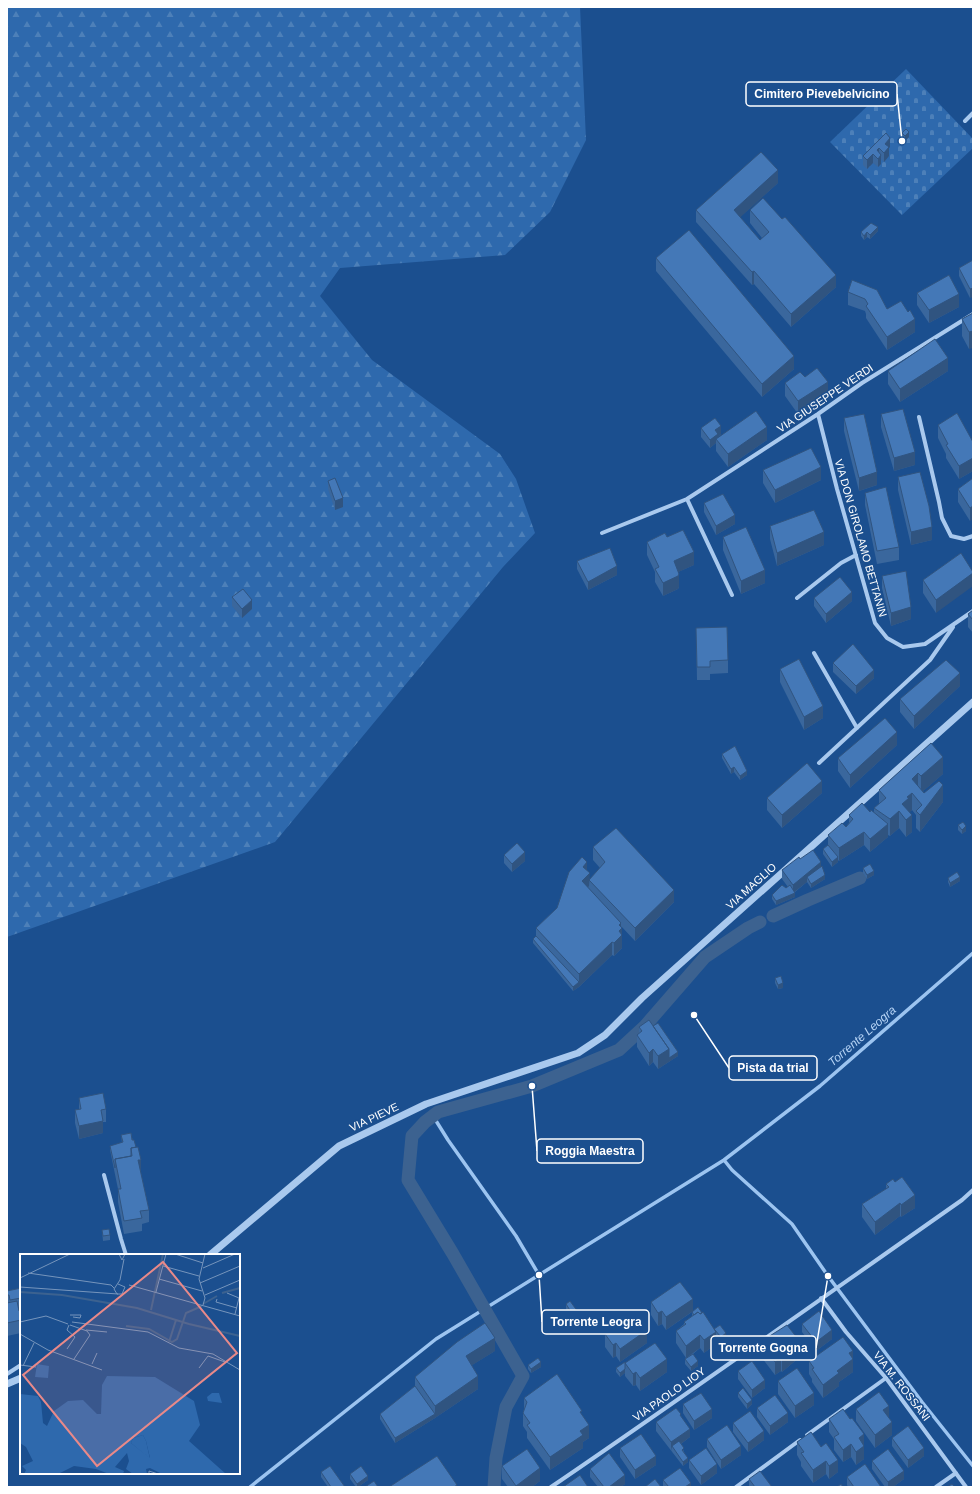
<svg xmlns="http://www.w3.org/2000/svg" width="980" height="1494" font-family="Arial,sans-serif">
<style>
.forest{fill:url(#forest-firs)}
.cemetery{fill:url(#cemetery-stones)}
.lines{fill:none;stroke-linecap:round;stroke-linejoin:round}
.stream{stroke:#9cc4f0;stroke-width:3.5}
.canal{stroke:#3c6290;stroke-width:13}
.minor{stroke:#a9c9ee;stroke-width:4}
.tertiary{stroke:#a9c9ee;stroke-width:7}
.wall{fill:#3a679d}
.shaded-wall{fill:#305480}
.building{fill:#4478b7;stroke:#305480}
.labels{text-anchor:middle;stroke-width:3;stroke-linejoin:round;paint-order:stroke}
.street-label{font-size:11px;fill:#fff;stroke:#1b4f8f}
.water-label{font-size:12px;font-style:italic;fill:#b5d3f5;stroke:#1b4f8f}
.inset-river{fill:none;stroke:#3c6290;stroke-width:2}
.inset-road{fill:none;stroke:#7695bc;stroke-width:1}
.view{fill:#e88989;fill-opacity:0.15;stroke:#e88989;stroke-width:2}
.inset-edge{fill:none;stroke:#fff;stroke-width:2}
.leader{fill:none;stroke:#fff;stroke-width:1.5}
.callout-dot{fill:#fff;stroke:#1b4f8f;stroke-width:1.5}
.callout{fill:#1b4f8f;stroke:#fff;stroke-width:1.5}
.callout-label{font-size:12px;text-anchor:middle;font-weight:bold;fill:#fff}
</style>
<defs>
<pattern id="forest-firs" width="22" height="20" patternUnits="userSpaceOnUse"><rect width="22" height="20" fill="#2e69ad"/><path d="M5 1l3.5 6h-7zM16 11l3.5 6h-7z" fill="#4d80b9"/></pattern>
<pattern id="cemetery-stones" width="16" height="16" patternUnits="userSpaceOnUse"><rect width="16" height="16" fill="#2e69ad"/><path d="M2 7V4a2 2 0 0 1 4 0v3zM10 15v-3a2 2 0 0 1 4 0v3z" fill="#4d80b9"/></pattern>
</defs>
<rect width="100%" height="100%" fill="#1b4f8f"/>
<path class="forest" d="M7,7H580L586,140L550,212L505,255L340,268L320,296L372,360L500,454L516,479L535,533L503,567L275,842L7,937Z"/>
<path class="cemetery" d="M906,69L973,139V148L902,215L830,142Z"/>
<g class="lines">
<path class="stream" d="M433,1116L448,1140L516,1236L539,1275
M724,1160L732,1170L792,1224L828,1276L922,1402L973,1466
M250,1487L436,1339L724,1160L820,1086L973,953"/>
<path class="canal" d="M773,916L808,900L860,878
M494,1487L496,1458L506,1407L523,1376L453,1254L408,1180L412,1136L425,1122L438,1112L532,1086L619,1050L645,1026L705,957L748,928L760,922"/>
<path class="minor" d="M965,121L973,113
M818,414L837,489L875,623L887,638L903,647L925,644L973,611
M919,417L939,502L942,518L951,536L964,539L973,536
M687,499L732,595
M602,533L687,499L818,414L862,383L973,314
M797,598L841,563L856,555
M814,653L857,728
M819,763L930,660L953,627
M104,1175L121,1239L126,1255
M821,1298L846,1332L886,1378L966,1487
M7,1374L21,1365
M807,1435L886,1378
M551,1487C689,1393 825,1296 962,1200L973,1190
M736,1487L800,1440
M936,1487L956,1473"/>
<path class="tertiary" d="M210,1255L339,1146L426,1104L578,1053L605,1035L642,998L973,702
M7,1384L21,1378"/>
</g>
<path class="wall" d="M886,133L890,147L889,148V156L884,162L881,159V164L878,167L873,163L867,169L863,165V156Z
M902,133L909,137L905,141L902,137Z
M778,183L740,217L760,240L762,238L750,223V210L836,287L791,327L754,284L752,285L696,222V210Z
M878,231L870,239L867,237L864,240L861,236V232Z
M656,258L794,369L762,397L656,271Z
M973,260L970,298L959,276V268Z
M852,280L887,309L915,332L887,350L866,318V314L865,311L848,305V292Z
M917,293L959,307L929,323L917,305Z
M973,313L969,349L962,336V319Z
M888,371H948L900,402L888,384Z
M805,377L828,395L798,414L785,396V383Z
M881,414L915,465L894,471L881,427Z
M844,418L877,485L859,491L844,431Z
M938,425L973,442V471L959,479L946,458V454L938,438Z
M701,428L721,434L718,437V438L767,440L728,467L716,451V443L710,448L701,437Z
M763,470L821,480L775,503L763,483Z
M898,477L932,540L911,545L898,490Z
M973,478L970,521L958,502V489Z
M328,481L343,507L335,510L328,489Z
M865,493L899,547V560L877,564L865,505Z
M704,503L735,524L716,535L704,512Z
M770,526L824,545L777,566L770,539Z
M667,537L694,565L678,572L679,587L678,589L663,596L655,582V572L647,555V542Z
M723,537L765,583L741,594L723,550Z
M961,553L936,613L923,593V580Z
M577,561L617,575L588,590L577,569Z
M882,576L911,619L891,626L882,588Z
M232,597L252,609L242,618L232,606Z
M814,598L852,601L826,623L814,606Z
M973,610V633L968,627V614Z
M696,628L728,660V673L710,674V680H697Z
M833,663L874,678L856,694L833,672Z
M780,669L823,718L804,730L780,682Z
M960,686L914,729L900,712V699Z
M931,743L943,774L923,791L924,793L943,802L920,832L916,828V815L912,810L909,812L912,832L906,837L899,828L890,836L888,835V837L870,852L864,845L839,861L838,860V862L832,867L823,854V849L828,845V835L846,827L849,823V815L870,812H874V808L879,804V790Z
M897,745L850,788L838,771V758Z
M722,754L747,775L740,780L734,772L731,774L722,758Z
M822,793L782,828L767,810V798Z
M958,825L966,831L962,834L958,830Z
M593,847L674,902L635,941L621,926L622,928V948L614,956L612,955L579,987L573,991L533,943V939L536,936V928L557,908L587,871L590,880L600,868L593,860Z
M504,855L525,861L512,872L504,863Z
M800,859L821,866L825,879L811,888L807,882L795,892V897L776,905L772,899V895L788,887L782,879V870Z
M863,868L874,875L867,879L863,873Z
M948,878L960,881L950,887L948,882Z
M775,978L783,988L778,989L775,983Z
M653,1026L678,1056L658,1069L653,1062L649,1066L637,1047V1035L639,1033V1027Z
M79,1098L106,1109V1122H103V1133L79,1139L75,1123V1110L79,1109Z
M131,1133L149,1210V1222L142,1224V1231L124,1234L118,1202V1189L110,1150V1146L122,1143L121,1135Z
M886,1184L915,1208L901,1217L900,1216L875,1235L862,1217V1204L886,1189Z
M102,1230L110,1235V1240L103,1241Z
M21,1288V1307H18L19,1311H21V1333L7,1336V1291Z
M651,1302L693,1311L714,1329L726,1337L721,1342L716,1336V1344L704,1353L700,1348L693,1354L698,1366L691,1371L685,1364V1359L686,1358L676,1343V1331L684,1324V1322L692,1316V1312L666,1330L662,1324L658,1326L651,1315Z
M566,1304L578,1316L573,1319L566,1309Z
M802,1324L832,1339L816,1351L802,1332Z
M605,1334L647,1343L620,1362L616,1356L613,1358L605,1347Z
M765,1339L801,1356L782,1372L781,1371L775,1375L762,1358V1345L765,1344Z
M495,1351L472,1365L478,1389L435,1418L395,1443L380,1419V1414L415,1386V1377Z
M853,1358V1372L839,1382V1386L823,1398L812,1382V1379L809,1374V1361Z
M625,1363L667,1372L640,1391L636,1385L633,1386L625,1376V1373L620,1377L616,1372V1368Z
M528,1365L541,1367L531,1373L528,1369Z
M738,1371L765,1388L752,1398L738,1379Z
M778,1381L814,1405L795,1418L778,1394Z
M738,1393L752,1404L747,1409L738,1397Z
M524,1398L582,1415L589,1438L583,1442V1448L550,1470L527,1438V1432L523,1426V1413L524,1410Z
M683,1404L712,1418L694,1430L683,1413Z
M757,1408L788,1422L770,1435L757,1417Z
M856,1409L889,1419L892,1435L875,1448L856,1421Z
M681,1417L690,1437L681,1444L688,1462L683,1466L656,1431V1422Z
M829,1419H850L864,1434V1459L856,1465L851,1457L843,1462L834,1450V1439L829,1432Z
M733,1423L764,1440L748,1452L733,1432Z
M811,1432L838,1472L829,1479L826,1474L813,1483L801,1466V1462L797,1455V1442Z
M892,1438L924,1456L908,1468L892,1446Z
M707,1439L741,1455L721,1469L707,1447Z
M620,1448L656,1465L635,1479L620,1457Z
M689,1460L717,1473L701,1485L689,1468Z
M872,1461L904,1479L893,1487H885L872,1469Z
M502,1466L540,1481L532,1487H508L502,1479Z
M590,1469L625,1484L621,1487H598L590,1477Z
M321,1472L345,1487H328L321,1477Z
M350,1474L368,1480L358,1487H356L350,1479Z
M847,1477L881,1487H848L847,1485Z
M749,1479L772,1487H749Z
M663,1480L691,1487H663Z"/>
<path class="shaded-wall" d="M909,132V137L905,141V136Z
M890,138V147L889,148V156L884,162V153L885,144Z
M879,148V157L881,155V164L878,167V159L879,157L877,159V150Z
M873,154V163L867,169V160Z
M778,170V183L734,223V210Z
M878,227V231L870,239V235Z
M867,232V237L864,240V236Z
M754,271V284L752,285V272Z
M836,275V287L791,327V314Z
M973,288V297L970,298V289Z
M959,294V307L929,323V310Z
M915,319V332L887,350V337Z
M973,331V348L969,349V332Z
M794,356V369L762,397V384Z
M948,358V371L900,402V389Z
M828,382V395L798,414V401Z
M721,426V434L718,437V440L716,439V443L710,448V440L715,430Z
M767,427V440L728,467V454Z
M915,452V465L894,471V458Z
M973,458V471L959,479V466Z
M821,467V480L775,503V490Z
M877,472V485L859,491V478Z
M343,498V507L335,510V501Z
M973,506V519L970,521V508Z
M735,515V524L716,535V526Z
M932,527V540L911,545V532Z
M824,532V545L777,566V553Z
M694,552V565L674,574V561Z
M617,566V575L588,590V582Z
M765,570V583L741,594V581Z
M973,573V586L936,613V600Z
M679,574V587L678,589L663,596V583Z
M852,592V601L826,623V614Z
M252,600V609L242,618V609Z
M911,607V619L891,626V613Z
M874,670V678L856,694V686Z
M960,673V686L914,729V716Z
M823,706V718L804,730V717Z
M897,732V745L850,788V775Z
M943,757V774L921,793V776Z
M734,767V772L731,774V769Z
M747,771V775L740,780V776Z
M918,773V790L912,779Z
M822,781V793L782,828V815Z
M943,785V802L920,832V815Z
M912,793V810L909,813L902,804L907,797Z
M899,811V828L890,836V819Z
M912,815V832L906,837V820Z
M888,824V837L870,852V839Z
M966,826V831L962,834V830Z
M864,832V845L839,861V848Z
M525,852V861L512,872V864Z
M838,857V862L832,867V862Z
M587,862V875L583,867Z
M821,862V871L807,877V882L793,893V885Z
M874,871V875L867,879V875Z
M590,873L589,886L582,894V881Z
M825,875V879L811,888V884Z
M960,877V881L950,887V883Z
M674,890V902L635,941V928Z
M795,893V897L776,905V901Z
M621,923V929L622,928V948L614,956V943L619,925Z
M612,942V955L579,987L573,991V987L579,982V974Z
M783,983V988L778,989V985Z
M653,1049V1062L649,1066V1053Z
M669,1049L678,1052V1056L658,1069V1056Z
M103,1121V1133L79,1139V1126Z
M138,1160H141V1173Z
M915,1195V1208L901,1217V1205Z
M900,1203V1216L875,1235V1222Z
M693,1299V1311L666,1330V1317Z
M662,1311V1324L658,1326V1313Z
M578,1312V1316L573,1319V1315Z
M647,1330V1343L620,1362V1349Z
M832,1330V1339L816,1351V1342Z
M716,1332V1344L704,1353V1340Z
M726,1333V1337L721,1342V1337Z
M700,1335V1348L686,1358V1346Z
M495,1338V1351L466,1369V1356Z
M616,1343V1356L613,1358V1345Z
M801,1343V1356L782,1372V1359Z
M853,1351V1372L839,1382V1386L823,1398V1385L837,1371L849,1353Z
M781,1358V1371L775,1375V1362Z
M667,1359V1372L640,1391V1378Z
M698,1361V1366L691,1371V1367Z
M541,1362V1367L531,1373V1369Z
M625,1369V1373L620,1377V1373Z
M636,1372V1385L633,1386V1374Z
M478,1376V1389L435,1418V1406Z
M765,1380V1388L752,1398V1390Z
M814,1393V1405L795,1418V1406Z
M752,1400V1404L747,1409V1404Z
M889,1406V1419L883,1410Z
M712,1409V1418L694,1430V1421Z
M788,1413V1422L770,1435V1426Z
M435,1414V1418L395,1443V1438Z
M892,1422V1435L875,1448V1435Z
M589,1425V1438L583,1442V1448L550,1470V1457L580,1431Z
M690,1429V1437L674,1449L672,1446L671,1451V1442Z
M764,1431V1440L748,1452V1443Z
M864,1434V1459L856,1465V1452L859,1438Z
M851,1444V1457L843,1462V1450Z
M741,1446V1455L721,1469V1460Z
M924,1448V1456L908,1468V1460Z
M656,1456V1465L635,1479V1470Z
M688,1458V1462L683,1466V1462Z
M838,1460V1472L829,1479V1466Z
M826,1461V1474L813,1483V1470Z
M717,1464V1473L701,1485V1476Z
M540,1468V1481L532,1487H516V1486Z
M904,1471V1479L893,1487H888V1482Z
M625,1475V1484L621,1487H609Z
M368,1476V1480L358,1487H357V1484Z
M691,1483V1487H685Z"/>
<path class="building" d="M906,129L909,132L905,136L902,133Z
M886,133L890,138L885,144L889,147L884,153L879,148L877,150L881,155L878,159L873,154L867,160L863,156Z
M761,152L778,170L734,210L760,240L769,232L750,210L763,198L782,219L785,217L836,275L791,314L754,271L752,272L696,210Z
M871,223L878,227L870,235L867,232L864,236L861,232Z
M689,230L794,356L762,384L656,258Z
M973,260V288L970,289L959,268Z
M949,275L959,294L929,310L917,293Z
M852,280L877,290L887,309L901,301L908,312L910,310L915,319L887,337L866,306L868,304L865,299L848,292Z
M973,313V331L969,332L962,319Z
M935,339L948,358L900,389L888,371Z
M817,368L828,382L798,401L785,383L800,372L805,377Z
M903,409L915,452L894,458L881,414Z
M756,411L767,427L728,454L716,439Z
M957,413L973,442V458L959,466L946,445L948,444L938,425Z
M864,414L877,472L859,478L844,418Z
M715,418L721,426L715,430L718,434L710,440L701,428Z
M811,448L821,467L775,490L763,470Z
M920,472L929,506L932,527L911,532L898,477Z
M335,478L343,498L335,501L328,481Z
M973,478V506L970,508L958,489Z
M886,487L899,547L877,551L865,493Z
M723,494L735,515L716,526L704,503Z
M814,510L824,532L777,553L770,526Z
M746,527L765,570L741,581L723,537Z
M683,530L694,552L674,561L679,574L678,576L663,583L655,569L659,567L647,542L665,533L667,537Z
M610,548L617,566L588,582L577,561Z
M961,553L973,572V573L936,600L923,580Z
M906,571L911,607L891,613L882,576Z
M840,577L852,592L826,614L814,598Z
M243,589L252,600L242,609L232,597Z
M973,610V620L968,614Z
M727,627L728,660L710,661V667H697L696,628Z
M853,644L874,670L856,686L833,663Z
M799,659L823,706L804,717L780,669Z
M946,660L960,673L914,716L900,699Z
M885,718L897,732L850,775L838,758Z
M931,743L943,757L921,776L918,773L912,779L924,793L939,781L943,785L920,815L916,811L922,805L912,793L907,797L909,798L902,804L912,815L906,820L899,811L890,819L874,808L886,798L879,790Z
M735,746L747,771L740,776L734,767L731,769L722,754Z
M807,763L822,781L782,815L767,798Z
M862,803L870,812L871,810L888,824L870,839L864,832L839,848L828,835L842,823L846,827L853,819L849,815Z
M963,822L966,826L962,830L958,825Z
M616,828L674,890L635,928L589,880L605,862L593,847Z
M517,843L525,852L512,864L504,855Z
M828,845L838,857L832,862L823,849Z
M813,850L821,862L793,885L782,870L799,857L800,859Z
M582,857L587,862L583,867L590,873L582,881L621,923L619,925L622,928L619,931L622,935L614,943L612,942L579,974L536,928L557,908L569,872Z
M870,864L874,871L867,875L863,868Z
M822,866L825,875L811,884L807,877Z
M957,872L960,877L950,883L948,878Z
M782,885L786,888L790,885L795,893L776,901L772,895Z
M536,936L579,982L573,987L533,939Z
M781,976L783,983L778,985L775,978Z
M649,1020L669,1049L658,1056L653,1049L649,1053L637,1035L642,1031L639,1027Z
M658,1023L678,1052L669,1058V1049L653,1026Z
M103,1093L106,1109L101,1110L103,1121L79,1126L75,1110L81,1109L79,1098Z
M131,1133L132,1140H134L136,1147L131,1148V1156L115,1159V1168L110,1146L123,1142L121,1135Z
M138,1147L141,1160H138L149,1210L140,1211L142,1218L124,1221L118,1189H121L115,1159L132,1156L131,1148Z
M902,1177L915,1195L901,1205L900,1203L875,1222L862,1204L889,1187L886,1184L893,1179L895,1182Z
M109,1229L110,1235L103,1236L102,1230Z
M680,1282L693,1299L666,1317L662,1311L658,1313L651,1302Z
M21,1288V1298L10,1300L9,1295H7V1291Z
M17,1301L19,1311H21V1320L7,1323V1303Z
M570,1301L578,1312L573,1315L566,1304Z
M698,1307L702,1313L700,1314L698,1312L694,1315L692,1312Z
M819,1311L832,1330L816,1342L802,1324Z
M698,1312L700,1314L703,1312L716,1332L704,1340L700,1335L686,1346L676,1331L686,1324L684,1322Z
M634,1314L638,1320L639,1319L647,1330L620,1349L616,1343L613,1345L605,1334Z
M485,1323L495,1338L466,1356L478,1376L435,1406L415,1377L457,1342Z
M720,1325L726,1333L721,1337L714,1329Z
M787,1325L801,1343L782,1359L781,1358L775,1362L762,1345L767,1342L765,1339Z
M843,1337L853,1351L849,1353L853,1359L837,1371L839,1373L823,1385L812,1369L814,1368L809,1361Z
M655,1343L667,1359L640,1378L636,1372L633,1374L625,1363Z
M693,1354L698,1361L691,1367L685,1359Z
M538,1358L541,1362L531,1369L528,1365Z
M752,1361L765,1380L752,1390L738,1371Z
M625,1362V1369L620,1373L616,1368Z
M797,1368L814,1393L795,1406L778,1381Z
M557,1374L582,1411L580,1412L589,1425L580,1431L583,1435L550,1457L527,1425L530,1423L523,1413L527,1402L524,1398Z
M415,1386L435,1414L395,1438L380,1414Z
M743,1388L752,1400L747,1404L738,1393Z
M879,1392L889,1406L883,1410L892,1422L875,1435L856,1409Z
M701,1393L712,1409L694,1421L683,1404Z
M775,1395L788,1413L770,1426L757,1408Z
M676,1408L681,1414L680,1415L690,1429L671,1442L656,1422Z
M843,1409L850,1419L852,1418L864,1434L859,1438L864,1446L856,1452L851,1444L843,1450L834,1437L839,1434L829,1419Z
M750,1411L764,1431L748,1443L733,1423Z
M727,1425L741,1446L721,1460L707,1439Z
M908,1426L924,1448L908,1460L892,1438Z
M811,1432L821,1447L826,1443L838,1460L829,1466L826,1461L813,1470L801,1453L804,1452L797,1442Z
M641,1434L656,1456L635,1470L620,1448Z
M679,1441L684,1448L682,1450L688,1458L683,1462L672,1446Z
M706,1448L717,1464L701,1476L689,1460Z
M527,1449L540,1468L516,1486L502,1466Z
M888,1449L904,1471L888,1482L872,1461Z
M609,1453L625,1475L609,1487H604L590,1469Z
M437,1456L457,1485L454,1487H389Z
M865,1464L881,1487H854L847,1477Z
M330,1466L345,1487H331L321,1472Z
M361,1466L368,1476L357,1484L350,1474Z
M680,1468L691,1483L685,1487H669L663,1480Z
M760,1471L772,1487H755L749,1479Z
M580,1475L588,1487H563Z
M655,1479L661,1487H645Z
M374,1481L378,1487H365Z
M841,1484L843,1487H837Z
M952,1484L955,1487H947Z"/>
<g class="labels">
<g class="street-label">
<text transform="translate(825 398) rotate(-34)" y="4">VIA GIUSEPPE VERDI</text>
<text transform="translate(861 538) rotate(74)" y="4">VIA DON GIROLAMO BETTANIN</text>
<text transform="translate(751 886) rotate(-42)" y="4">VIA MAGLIO</text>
<text transform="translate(374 1117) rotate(-25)" y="4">VIA PIEVE</text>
<text transform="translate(902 1386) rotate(52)" y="4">VIA M. ROSSANI</text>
<text transform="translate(669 1394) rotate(-35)" y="4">VIA PAOLO LIOY</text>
</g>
<g class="water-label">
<text transform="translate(862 1036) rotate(-41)" y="4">Torrente Leogra</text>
</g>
</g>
<g transform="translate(20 1254)">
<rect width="220" height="220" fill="#1b4f8f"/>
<path d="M123,181L126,187L130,205L111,189L113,184Z" fill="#2e69ad"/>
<path d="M87,122L135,123L174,147L180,171L169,187L206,220H142L130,214L126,215L127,220H113L106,215L109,207L107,199L95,213L104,217L103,220H89L76,215L54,212L38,220H4L6,216L2,212L13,207L6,193L0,189V140L18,142L21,148L23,169L27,172L34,157L48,147L63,146L77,160H81L82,131ZM123,181L126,187L130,204L111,189L113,184ZM192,139H199L202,149L188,147L187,143Z" fill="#2e69ad" fill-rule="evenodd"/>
<path d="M17,110L29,112L28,124L15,123Z" fill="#2e69ad"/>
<path class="inset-river" d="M0,38L42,41L117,54L169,70L220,82M202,39L220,34M183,50L197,42M131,56L143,0M106,72L129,75L152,88L157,85L166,59L182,52M149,88L156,66"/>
<path class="inset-road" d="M99,0L102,6L105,0M155,0L183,9M143,12L179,22M183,14L215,0M8,19L91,31L94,34M0,24L50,0M139,25L182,37M180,29L220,12M98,30L105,33L102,40H97L94,35L100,26L104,5M109,31L220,62M0,33L98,40M136,38L146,0M207,39L219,44L215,60M185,41L220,26M197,45L196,48L217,54M183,51L185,44L179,25L185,0M50,61H61L60,64L53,63M0,68L26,62L48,70M52,68L128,78L159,94L193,100L220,116M50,71L67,77L70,81L54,105M66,76L87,78M0,80L28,96L82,116M47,95L55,83L47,76L49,71M72,110L77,99M0,111L16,113M3,112L14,89M179,114L188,102L205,108M129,220V217L138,220"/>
<path class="view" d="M143,8L217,99L77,212L3,121Z"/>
<rect width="220" height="220" class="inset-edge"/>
</g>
<path class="leader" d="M902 141L897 94M694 1015L729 1068M532 1086L537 1151M539 1275L542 1322M828 1276L816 1348"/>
<g class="callout-dot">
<circle cx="902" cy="141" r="4"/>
<circle cx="694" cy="1015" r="4"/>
<circle cx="532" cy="1086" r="4"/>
<circle cx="539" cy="1275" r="4"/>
<circle cx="828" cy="1276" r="4"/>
</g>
<g class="callout">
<rect x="746" y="82" width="151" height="24" rx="4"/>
<rect x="729" y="1056" width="88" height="24" rx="4"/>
<rect x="537" y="1139" width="106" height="24" rx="4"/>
<rect x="542" y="1310" width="107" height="24" rx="4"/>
<rect x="711" y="1336" width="105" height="24" rx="4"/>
</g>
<g class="callout-label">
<text x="822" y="98">Cimitero Pievebelvicino</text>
<text x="773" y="1072">Pista da trial</text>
<text x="590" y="1155">Roggia Maestra</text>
<text x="596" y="1326">Torrente Leogra</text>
<text x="763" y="1352">Torrente Gogna</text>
</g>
<rect width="980" height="1494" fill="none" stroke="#ffffff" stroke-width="16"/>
</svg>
